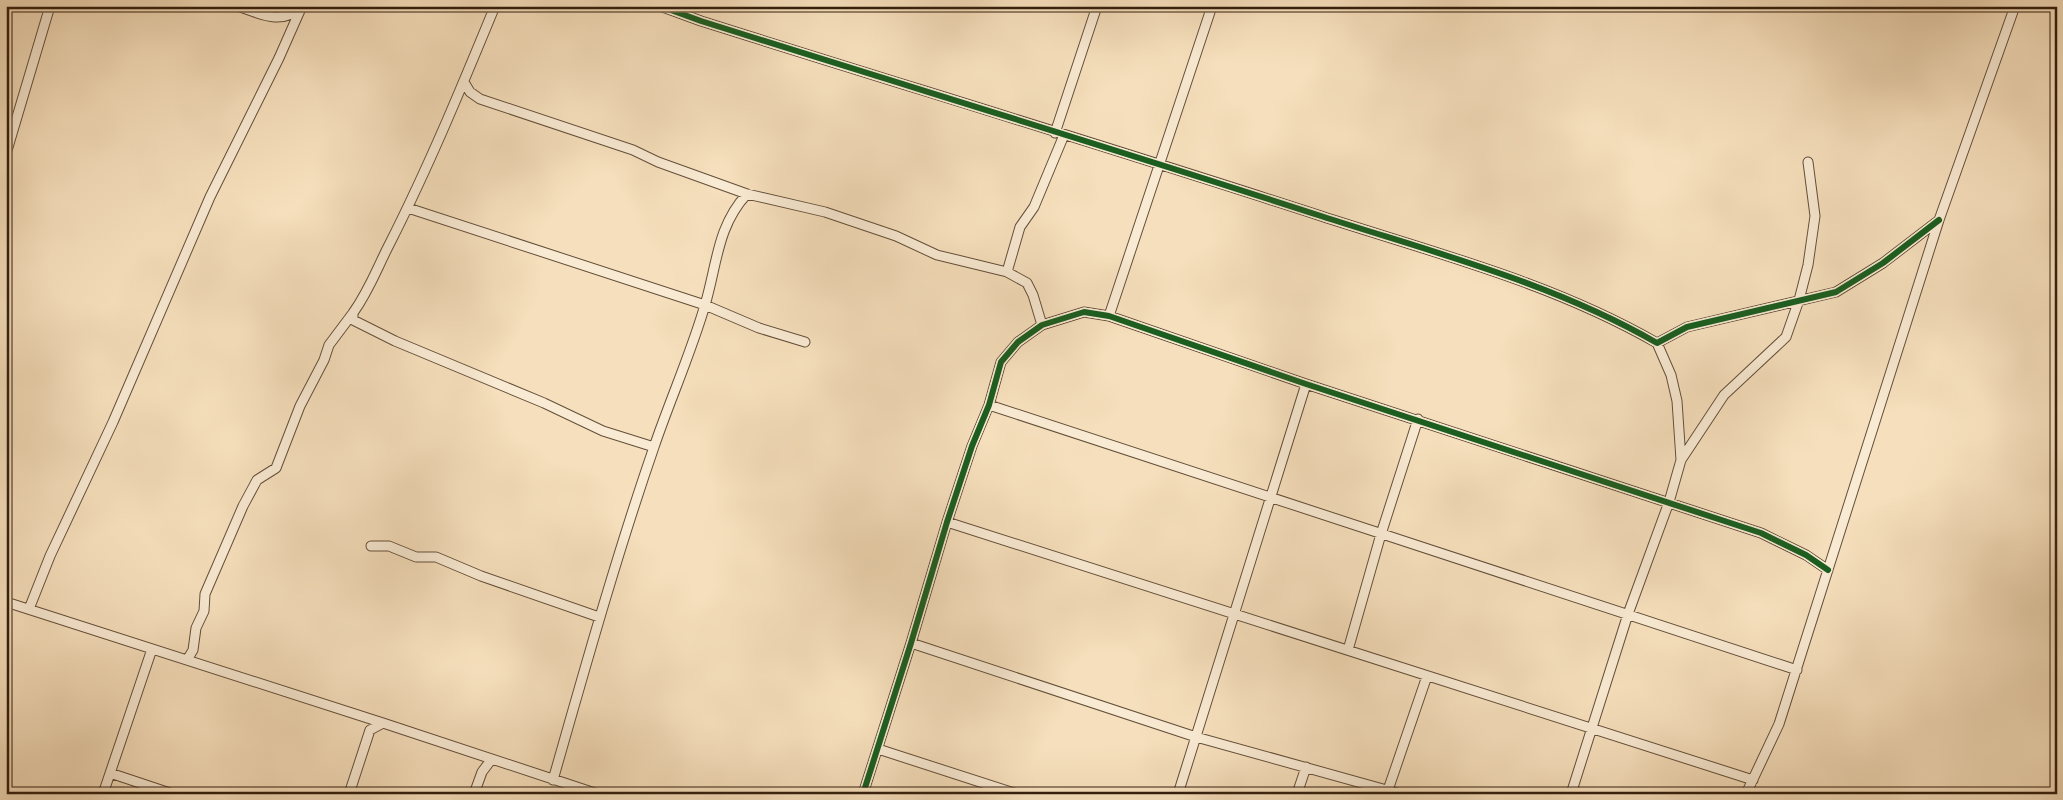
<svg xmlns="http://www.w3.org/2000/svg" width="2063" height="800" font-family="Vollkorn,serif">
<style>
.lines{fill:none;stroke-linecap:round;stroke-linejoin:round}
.street-casing{stroke:#644f39;stroke-width:11}
.street{stroke:#f9ead3;stroke-width:9}
.cycleway-casing{stroke:#f9ead3;stroke-width:9}
.cycleway{stroke:#1b5e20;stroke-width:6}
</style>
<rect width="100%" height="100%" fill="#f6dfbc"/>
<filter id="stains"><feTurbulence type="fractalNoise" baseFrequency=".004" numOctaves="4"/><feColorMatrix values="0 0 0 0 .2 0 0 0 0 .09 0 0 0 0 .02 0 0 0 .5 -.17"/></filter>
<radialGradient id="worn" r=".72"><stop offset=".6" stop-color="#630" stop-opacity="0"/><stop offset="1" stop-color="#630" stop-opacity=".3"/></radialGradient>
<g class="lines">
<g class="street-casing">
<path id="street" d="M237,6C259,13 281,26 299,8
M495,6C462,86 429,166 390,243C377,268 370,289 353,313V320L395,341L544,403L603,431L654,447
M660,6L701,21C907,86 1115,149 1321,216C1435,253 1553,283 1657,343L1687,327L1836,292L1883,263L1939,220
M464,82L470,92L480,99L633,150L658,162L747,194L825,212L896,236L937,255L1007,272L1027,283L1033,295L1042,325
M1055,133L1097,6
M6,154L50,6
M408,208L705,305L759,328L805,342
M1007,272L1020,227L1034,207L1064,135
M1109,316L1212,6
M989,405L1797,670
M1681,460L1724,395L1786,337L1799,300L1808,265L1815,216L1808,162
M947,522L1753,780
M371,546H389L416,557H436L481,576L599,617
M6,602L383,723
M29,609L50,556L113,422L210,197L279,58L302,6
M911,643L1196,737L1401,794
M1348,650L1381,534L1418,419
M187,660L193,650L196,628L204,611L205,594L243,506L257,480L276,468L300,406L324,360L329,345L353,313
M878,749L1017,794
M110,773L173,794
M553,780C585,668 616,557 654,447C670,400 691,353 705,305C717,265 717,226 747,194
M1388,790L1427,676
M103,794L152,649
M349,794L370,730L383,723L598,794
M474,794L482,772L491,760
M863,794L911,643L947,522L972,446L989,405L1001,362L1018,342L1042,325L1084,312L1109,316L1306,384L1761,533L1806,555L1828,570
M1178,794L1306,384
M1297,794L1306,767
M1571,794L1628,614L1669,502L1681,460L1677,401L1671,375L1657,343
M1746,794L1779,724L1939,220L2015,6"/>
</g>
<use href="#street" class="street"/>
<g class="cycleway-casing">
<path id="cycleway" d="M660,6L701,21C907,86 1115,149 1321,216C1435,253 1553,283 1657,343L1687,327L1836,292L1883,263L1939,220
M863,794L911,643L947,522L972,446L989,405L1001,362L1018,342L1042,325L1084,312L1109,316L1306,384L1761,533L1806,555L1828,570"/>
</g>
<use href="#cycleway" class="cycleway"/>
</g>
<rect width="2063" height="800" fill="none" stroke="#f6dfbc" stroke-width="25"/>
<rect x="8" y="8" width="2048" height="785" fill="none" stroke="#331f0d" stroke-width="2.5"/>
<rect x="12" y="12" width="2038" height="775" fill="none" stroke="#331f0d"/>
<rect width="100%" height="100%" filter="url(#stains)"/>
<rect width="100%" height="100%" fill="url(#worn)"/>
</svg>
